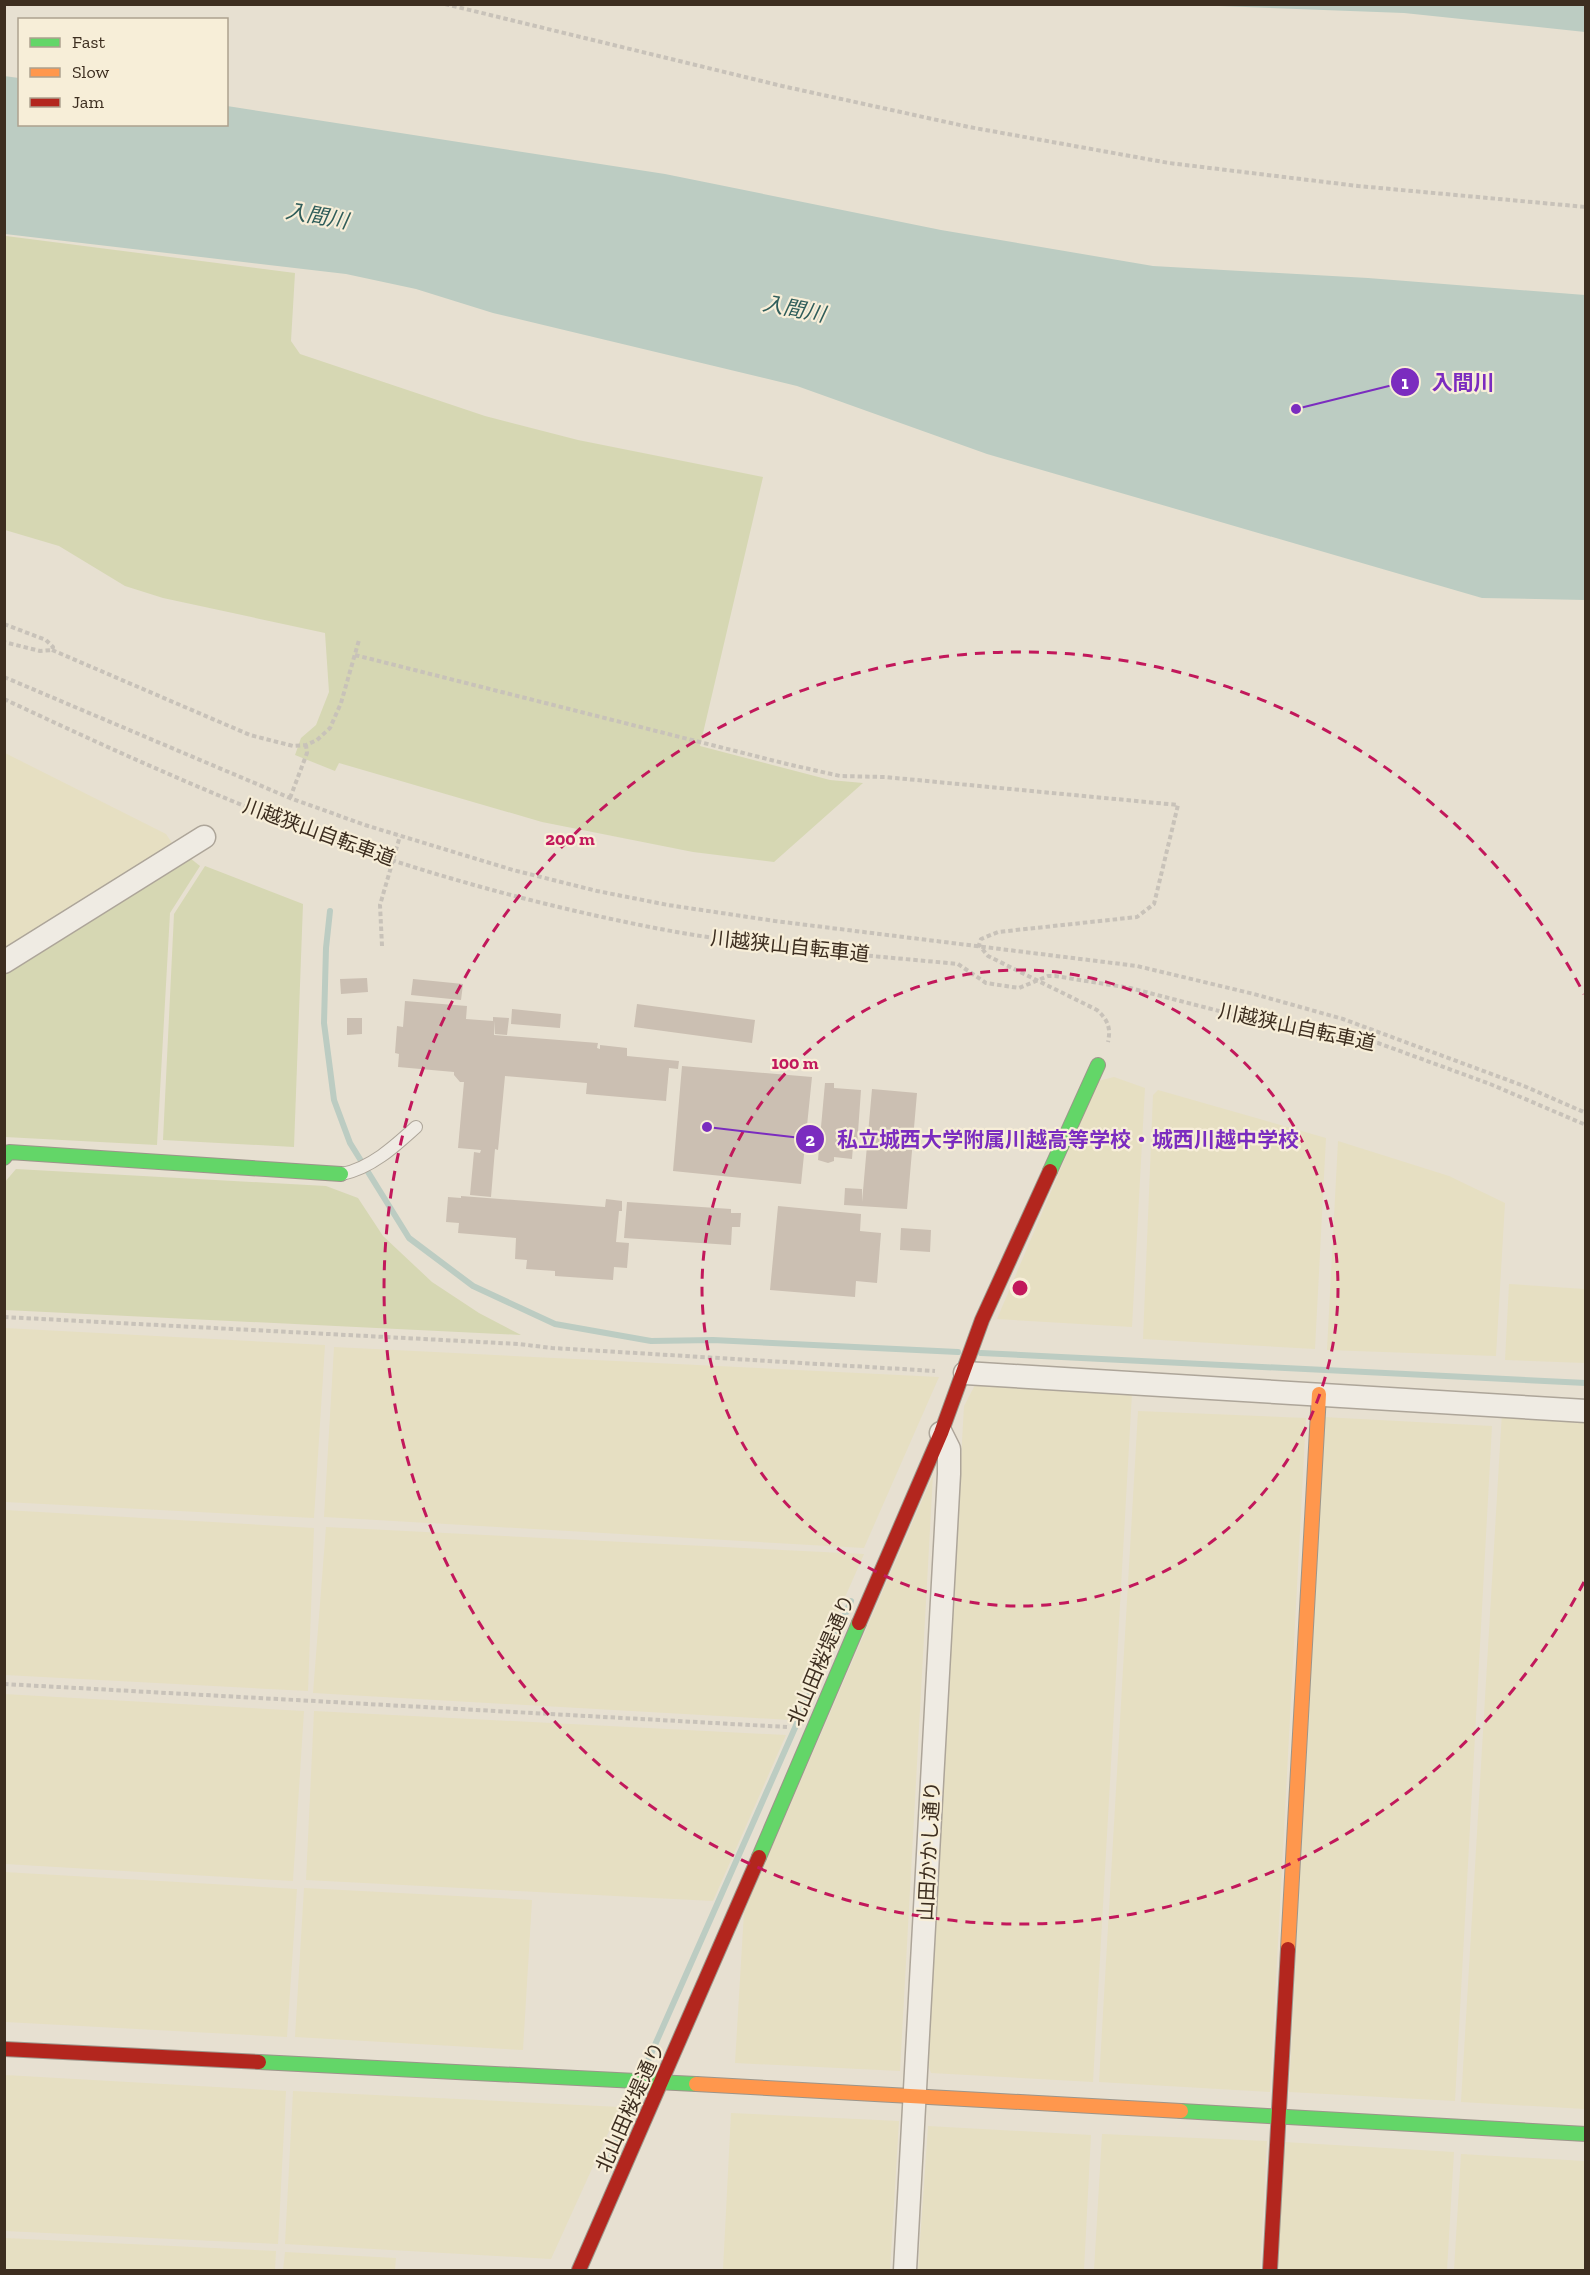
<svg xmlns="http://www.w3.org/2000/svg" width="1590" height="2275" font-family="'Zilla Slab','Noto Sans JP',serif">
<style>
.farmland{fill:#e6dfc2}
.green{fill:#d6d7b3}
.water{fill:#bcccc2}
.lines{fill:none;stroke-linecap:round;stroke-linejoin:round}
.stream{stroke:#bcccc2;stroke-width:6}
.building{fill:#cbbfb2}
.lane-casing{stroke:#ada599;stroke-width:14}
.street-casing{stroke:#ada599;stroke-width:25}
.fast-casing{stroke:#9c958a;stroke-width:16}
.slow-casing{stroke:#9c958a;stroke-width:16}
.jam-casing{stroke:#9c958a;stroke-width:16}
.path{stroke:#c8c2b9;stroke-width:4;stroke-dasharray:4.5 3;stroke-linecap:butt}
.lane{stroke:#efebe3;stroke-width:12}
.street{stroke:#efebe3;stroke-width:22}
.fast{stroke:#63d668;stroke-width:14}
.slow{stroke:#ff974d;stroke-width:14}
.jam{stroke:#b3261e;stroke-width:14}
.ring{fill:none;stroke:#c2185b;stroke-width:3;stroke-dasharray:10 8}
.labels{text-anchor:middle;stroke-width:4.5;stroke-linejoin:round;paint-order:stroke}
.street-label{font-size:20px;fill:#3d2e20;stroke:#f7eed8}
.water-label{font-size:21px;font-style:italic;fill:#2f5d5a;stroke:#f7eed8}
.centre{fill:#c2185b;stroke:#f7eed8;stroke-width:3}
.ring-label{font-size:18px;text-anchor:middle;font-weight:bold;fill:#c2185b;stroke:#f7eed8;stroke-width:4.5;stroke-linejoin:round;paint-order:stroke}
.leader{fill:none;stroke:#7b2cbf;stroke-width:2}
.callout-dot{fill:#7b2cbf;stroke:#f7eed8;stroke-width:2}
.mark-label{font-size:18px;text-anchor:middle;font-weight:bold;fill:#fff}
.callout-label{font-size:21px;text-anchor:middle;font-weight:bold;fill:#7b2cbf;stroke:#f7eed8;stroke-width:4.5;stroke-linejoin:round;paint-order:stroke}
</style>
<rect width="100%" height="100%" fill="#e7e0d1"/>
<path class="farmland" d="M5,753L166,834L172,843L5,947Z
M1114,1077L1145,1088L1132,1327L997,1319L1098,1081Z
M1158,1090L1326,1138L1315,1349L1143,1339L1153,1095Z
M1338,1141L1449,1176L1505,1203L1496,1356L1327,1350Z
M1509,1284L1585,1289V1363L1505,1360Z
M4,1328L325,1345L314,1518L5,1502Z
M334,1347L939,1377L864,1548L324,1517Z
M975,1385L1132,1393L1093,2082L931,2073L927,2062L964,1406Z
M1138,1411L1306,1418L1270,2092L1099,2082Z
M1502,1412L1585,1417V2109L1461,2102Z
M1323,1417L1492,1426L1455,2101L1289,2092Z
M933,1475L900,2071L735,2063L744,1912Z
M5,1510L314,1528L308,1691L5,1675Z
M326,1527L864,1554L791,1720L313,1693Z
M4,1694L304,1711L293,1881L5,1864Z
M314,1711L786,1735L713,1901L306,1880Z
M4,1872L297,1889L287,2037L5,2022Z
M304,1888L532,1900L523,2050L295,2037Z
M5,2075L286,2091L278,2244L5,2231Z
M293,2091L620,2107L551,2259L285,2244Z
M731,2113L899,2121L890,2270H723Z
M928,2126L1091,2135L1084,2270H918Z
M1102,2134L1267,2141L1260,2270H1094Z
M1284,2142L1454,2152L1447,2270H1277Z
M1461,2154L1585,2161V2270H1454Z
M5,2238L276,2251L275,2270H5Z
M285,2252L396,2258L395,2270H283Z"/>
<path class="green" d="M6,236L295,273L291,341L300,354L485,416L578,440L763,477L700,746L830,780L863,783L774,862L693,852L542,822L339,763L335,771L295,755L301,738L316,725L329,692L325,633L163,598L125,586L59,546L5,530Z
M190,858L200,866L170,913L157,1145L5,1137V972Z
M205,866L303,904L294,1147L163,1140L174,914Z
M16,1169L326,1186L358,1198L383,1236L432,1282L479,1313L521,1335L5,1310L4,1183Z"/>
<path class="water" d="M1192,5H1585V32L1404,13Z
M4,76L19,78L20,124H226L227,106L665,174L941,230L1153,266L1368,278L1585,295V600L1482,598L987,454L797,386L493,313L416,289L346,274L5,234Z"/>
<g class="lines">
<path class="stream" d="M330,911L326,948L324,1023L334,1100L350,1143L409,1238L473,1286L555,1324L651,1341L713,1340L958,1352
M981,1353L1586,1383
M643,2072L851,1601
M609,2162L637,2090"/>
</g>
<path class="building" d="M367,978L368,992L341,994L340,979Z
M413,979L463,984L461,1000L411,995Z
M405,1001L467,1006L466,1019L493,1021V1017L509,1018L507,1035L495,1034V1021L494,1035L598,1043L597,1048L600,1049V1045L627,1048V1056L679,1061L678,1069L669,1068L666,1101L586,1094L587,1083L505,1076L498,1150L495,1149L491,1197L470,1195L474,1152L480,1153L481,1150L458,1148L464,1082H460L454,1075V1072L398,1067L399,1054L395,1053L397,1026L403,1027Z
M637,1004L755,1020L752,1043L634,1027Z
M512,1009L561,1014L560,1028L511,1024Z
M347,1018H362V1034L347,1035Z
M682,1066L812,1077L801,1184L673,1171Z
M825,1083H834V1088L861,1090L857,1146H853L852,1159L834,1157V1161L828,1163L818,1160Z
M872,1089L917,1093L907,1209L844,1205L845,1188L862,1189V1202Z
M461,1196L605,1207L606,1199L622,1201V1211H619L616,1242L629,1243L627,1268L614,1267L613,1280L555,1276V1271L526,1269L527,1260L515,1259L516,1238L458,1233L459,1223L446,1222L448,1197L461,1198Z
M627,1202L731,1209V1213H741L740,1227H732L731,1245L624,1238Z
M778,1206L861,1214L860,1231L881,1233L877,1283L856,1281L855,1297L770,1290Z
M901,1228L931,1230L930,1252L900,1250Z"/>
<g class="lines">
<g class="lane-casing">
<path id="lane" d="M342,1174C371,1168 394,1147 416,1127"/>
</g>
<g class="street-casing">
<path id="street" d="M4,962L204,837
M965,1373L1586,1411
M905,2270L949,1474V1449L941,1433"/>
</g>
<g class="fast-casing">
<path id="fast" d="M4,1158L9,1152L341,1174
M1050,1171L1098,1065
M759,1857L859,1623
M259,2062L696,2084
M1181,2111L1586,2134"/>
</g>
<g class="slow-casing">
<path id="slow" d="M1288,1949L1319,1394
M696,2084L1181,2111"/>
</g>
<g class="jam-casing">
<path id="jam" d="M859,1623L941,1433L982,1320L1050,1171
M4,2049L259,2062
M579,2270L759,1857
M1270,2270L1288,1949"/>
</g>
<path class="path" d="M445,4L782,86L969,127L1169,163L1358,186L1586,207
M4,624L46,640L53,647L52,650L40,651L4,642
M52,650L250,735L293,746L306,745L317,740L330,728L341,703L359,640
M355,655L787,764L840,776L885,777L1178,805L1154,904L1137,917L998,932L981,939L979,945L988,956L1097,1010C1108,1020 1111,1028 1108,1042
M4,677L290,798L365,825L513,870L597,891L668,905L775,921L1137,966L1254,994L1343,1019L1524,1086L1586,1113
M4,699C104,746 205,792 308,831C418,872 534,904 650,927C751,947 855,954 958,964L986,983L1019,988L1048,976H1055L1130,988L1297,1031L1378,1043L1490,1084L1586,1125
M290,798L307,753L306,745
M382,946L380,905L400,836
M4,1317L519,1344L552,1348L935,1371
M4,1684L787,1727"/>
<use href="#lane" class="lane"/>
<use href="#street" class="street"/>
<use href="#fast" class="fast"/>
<use href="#slow" class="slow"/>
<use href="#jam" class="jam"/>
</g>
<g class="ring">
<circle cx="1020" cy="1288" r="318"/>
<path d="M1584 1582A636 636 0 1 1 1584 994"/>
</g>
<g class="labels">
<g class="street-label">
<text transform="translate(319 832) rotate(20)" y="7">川越狭山自転車道</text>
<text transform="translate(790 946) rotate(6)" y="7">川越狭山自転車道</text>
<text transform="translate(1297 1027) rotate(12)" y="7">川越狭山自転車道</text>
<text transform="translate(821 1660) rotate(-67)" y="7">北山田桜堤通り</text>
<text transform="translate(929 1851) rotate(-87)" y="7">山田かかし通り</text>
<text transform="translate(630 2107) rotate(-66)" y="7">北山田桜堤通り</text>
</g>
<g class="water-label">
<text transform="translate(317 216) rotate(10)" y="7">入間川</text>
<text transform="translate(794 309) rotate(11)" y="7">入間川</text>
</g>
</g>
<circle cx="1020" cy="1288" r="9" class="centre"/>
<g class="ring-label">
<text x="570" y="845">200 m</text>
<text x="795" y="1069">100 m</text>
</g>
<path class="leader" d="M1296 409L1405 382M707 1127L810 1139"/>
<g class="callout-dot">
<circle cx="1296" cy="409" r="6"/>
<circle cx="707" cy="1127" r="6"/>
<circle cx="1405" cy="382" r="15"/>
<circle cx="810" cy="1139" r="15"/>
</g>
<g class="mark-label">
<text x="1405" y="389">1</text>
<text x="810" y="1146">2</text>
</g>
<g class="callout-label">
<text x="1463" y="390">入間川</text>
<text x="1068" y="1147">私立城西大学附属川越高等学校・城西川越中学校</text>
</g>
<rect width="1590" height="2275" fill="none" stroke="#3d2e20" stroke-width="12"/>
<rect x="18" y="18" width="210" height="108" fill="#f7eed8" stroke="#ada18e" stroke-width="1.5"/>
<rect x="30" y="38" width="30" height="9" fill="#63d668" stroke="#ada18e" stroke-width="1.5"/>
<text x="72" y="48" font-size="18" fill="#3d2e20">Fast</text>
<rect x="30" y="68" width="30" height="9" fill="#ff974d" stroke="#ada18e" stroke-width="1.5"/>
<text x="72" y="78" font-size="18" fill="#3d2e20">Slow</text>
<rect x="30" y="98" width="30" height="9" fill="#b3261e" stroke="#ada18e" stroke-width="1.5"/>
<text x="72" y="108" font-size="18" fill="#3d2e20">Jam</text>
</svg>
